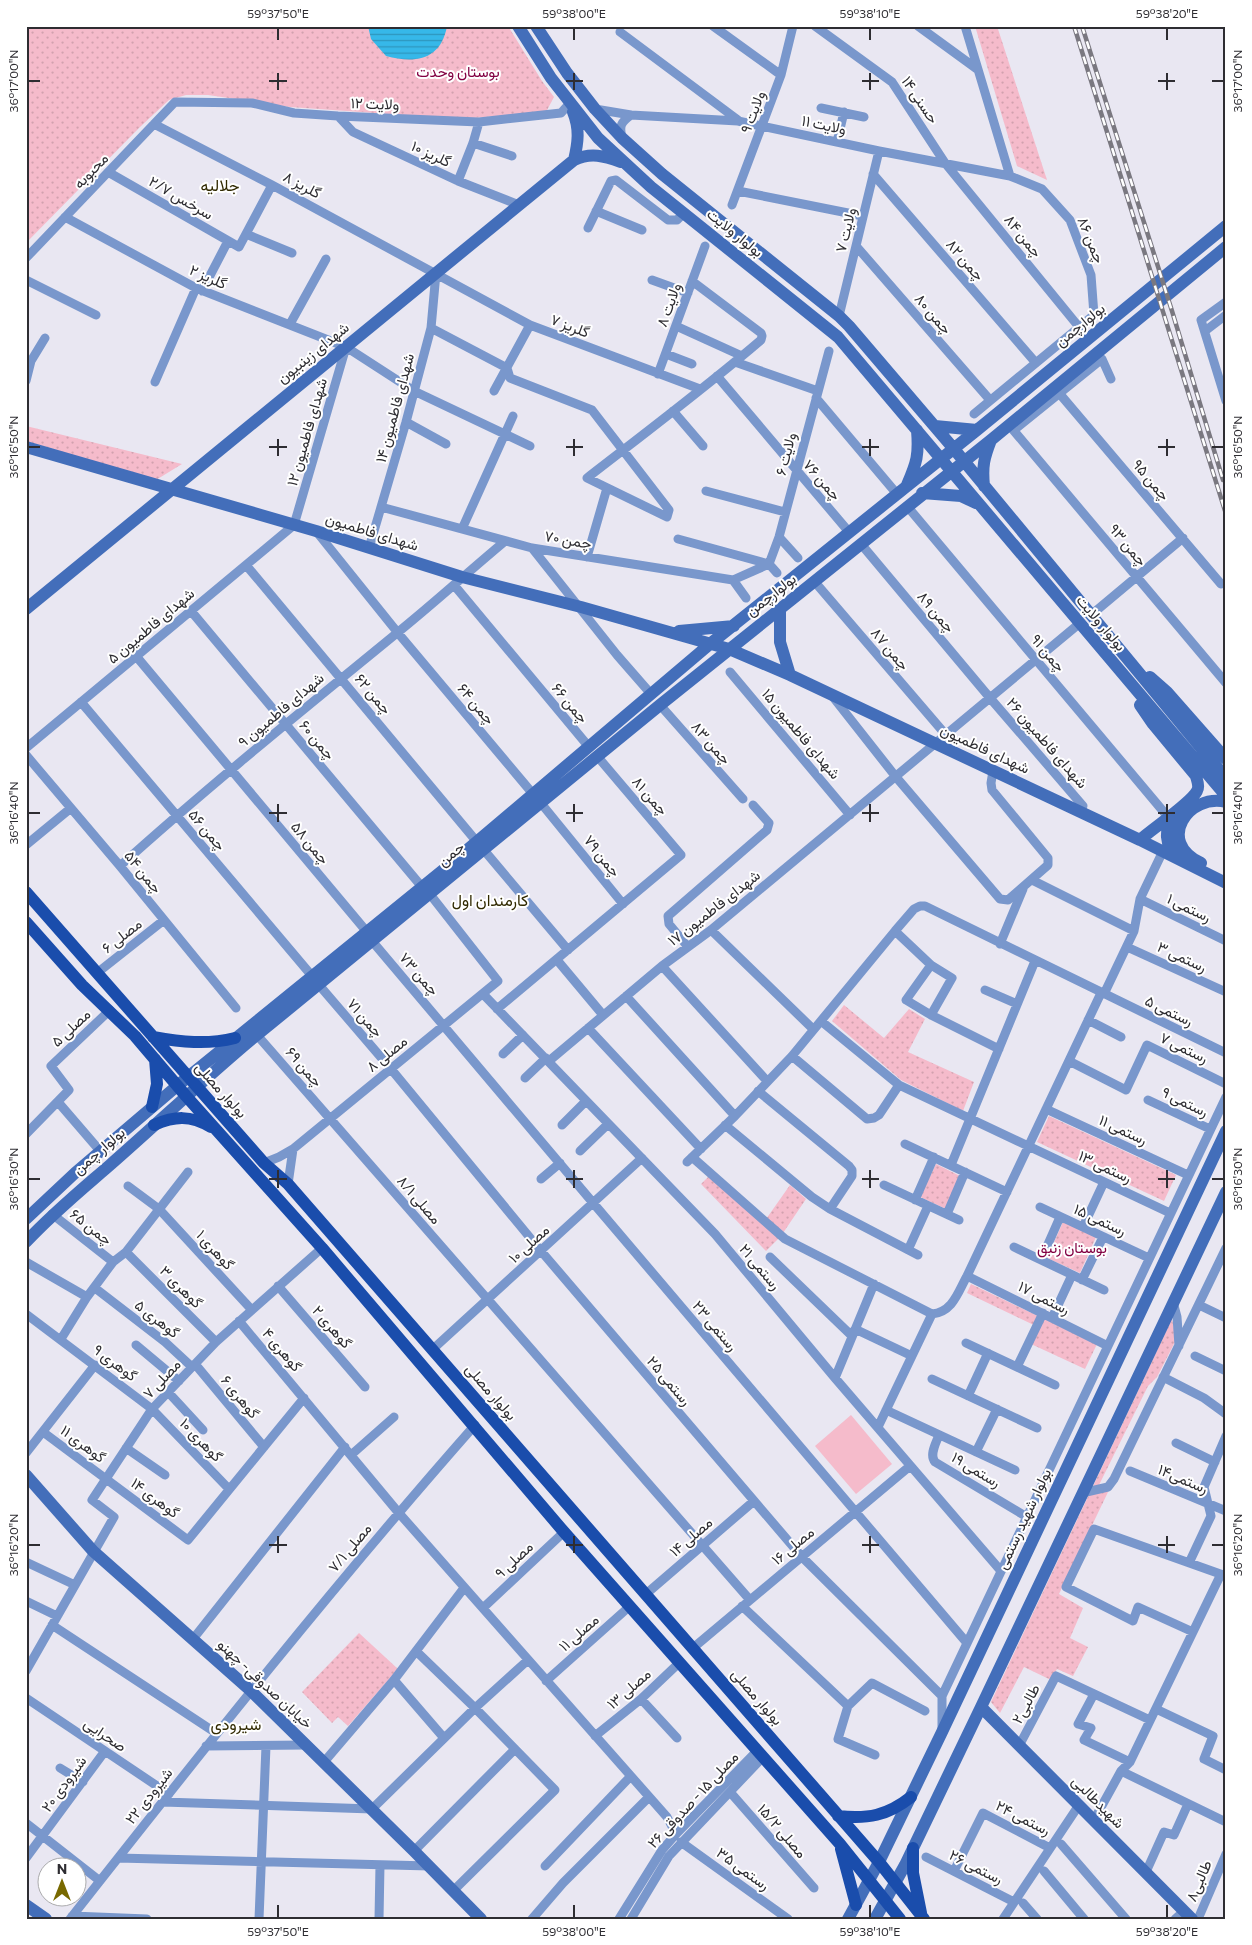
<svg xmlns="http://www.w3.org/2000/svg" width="1252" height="1945" font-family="Commissioner,Vazirmatn,sans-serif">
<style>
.green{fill:url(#green-dots)}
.pitch{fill:#f5bbcb}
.water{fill:url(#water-rules)}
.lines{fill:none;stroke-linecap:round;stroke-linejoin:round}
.street{stroke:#7997cc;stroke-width:9}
.secondary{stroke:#436eba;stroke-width:12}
.primary{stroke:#1a4dac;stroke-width:12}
.rail-casing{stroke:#7a7880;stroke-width:4.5}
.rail{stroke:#fff;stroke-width:2.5;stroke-dasharray:8;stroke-linecap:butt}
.ticks{fill:none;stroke:#2e2d32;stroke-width:2}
.labels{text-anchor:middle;stroke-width:4;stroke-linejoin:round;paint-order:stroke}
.park-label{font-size:15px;fill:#820042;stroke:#fff}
.street-label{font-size:15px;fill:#2e2d32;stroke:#fff}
.neighbourhood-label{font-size:16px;fill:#302900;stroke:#fff}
.neatline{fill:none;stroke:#2e2d32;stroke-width:2}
.ticks-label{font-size:12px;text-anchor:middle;fill:#2e2d32}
</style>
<defs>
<pattern id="green-dots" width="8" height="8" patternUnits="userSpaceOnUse" patternTransform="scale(1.25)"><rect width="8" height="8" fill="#f5bbcb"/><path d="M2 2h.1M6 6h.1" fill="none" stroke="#d2a1af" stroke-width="1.8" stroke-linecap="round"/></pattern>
<pattern id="water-rules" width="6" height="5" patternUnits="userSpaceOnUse" patternTransform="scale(1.25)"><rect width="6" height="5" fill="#36b8e9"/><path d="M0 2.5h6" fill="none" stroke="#2e96bd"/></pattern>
</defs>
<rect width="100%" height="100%" fill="#e9e7f2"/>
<path class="green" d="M26,26H508L542,81L554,97L546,112L460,119L290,107L208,95H186L169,100L140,127L26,243Z
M975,26H997L1047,180L1017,166Z
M26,426L182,464L156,480L26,441Z
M844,1005L884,1038L909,1009L925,1019L908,1052L974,1082L963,1111L901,1080L832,1021Z
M1049,1116L1176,1175L1164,1201L1037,1142Z
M936,1164L960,1176L946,1209L920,1197Z
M710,1175L764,1222L790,1185L806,1199L781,1236L766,1251L701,1184Z
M1063,1222L1096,1237L1080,1273L1047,1258Z
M971,1284L1097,1344L1085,1369L1031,1344L1038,1327L967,1293Z
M1172,1319L1176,1340L1157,1377L1148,1386L1099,1485L1109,1490L1059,1594L1083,1608L1070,1638L1088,1647L1073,1676L1057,1669L1051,1680L1024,1667L1000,1713L991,1702Z
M359,1633L398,1669L348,1726L338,1717L332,1723L302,1692Z"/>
<path class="pitch" d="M851,1415L892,1464L856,1494L815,1446Z"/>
<path class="water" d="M368,26H447C441,60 415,64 386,56L371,39Z"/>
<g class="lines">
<path class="street" d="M713,26L781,75
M815,26L892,82L945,163L1079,327
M918,26L977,69
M965,26L1010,176
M620,32L738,120
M821,108L864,117
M595,109L631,115L738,121L879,151L1010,176L1042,189L1070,220L1091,275L1094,315L974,414
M338,116L353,132L458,181L519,205
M154,124L272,185L530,325L700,389
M622,137C619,126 621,122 631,115
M837,142L844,112
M473,143L512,156
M108,172L239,247L272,185
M873,174L1036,363
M458,181L473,143L479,122
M738,191L863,216
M732,205L781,75L793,26
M596,211L642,230
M65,217L196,288L346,347L414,391L530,446
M588,228L611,181L616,180L668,220H677L684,213
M246,234L292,253
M856,246L990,400
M26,258L175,102L252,103L294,113L338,116L479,122L561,113L570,103
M26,280L96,315
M652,280L688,293
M202,291L228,241
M1226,302L1201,320L1226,401
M839,316L879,151
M290,324L326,259
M676,326L742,356
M431,328L507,368L510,378L592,410L669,510L667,517L587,478C645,433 705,388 761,340L762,336L761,333L692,281
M1205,331L1226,315
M666,354L692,364
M735,362L818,391
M658,374L705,246
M717,376L849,532
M26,381L31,361L45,338
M155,382L196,288
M494,391L530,325
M1059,393L1221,584
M816,398L897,494
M673,411L703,446
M406,422L446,444
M1009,425L1226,683
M1014,430L1102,359L1111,379
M706,491L785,512
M907,506L1168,817
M381,507L532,548L733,580L746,598
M462,529L513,416
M316,531L398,633L533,794
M779,537L798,558
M678,539L769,564
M861,544L990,698L1083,806
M369,548L406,422L431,328L436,273
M532,548L617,655L651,694
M587,557L607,488
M769,564L779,537L829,351
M769,564L777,573
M246,565L477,842
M733,580L769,564
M814,581L946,735
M454,585L589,747
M191,611L422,887
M1091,615L1183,538
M136,656L367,932
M730,672L850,815
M833,697L896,777L1000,899L1008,900L1048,865V858L992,790L991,783L993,771
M81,702L312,976
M660,705L743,799
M26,748L294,525L346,347
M26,755L120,866L236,1008
M540,802L623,904
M26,845L71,808
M483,849L568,950
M120,866C210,785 303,710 397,633C433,604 468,572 504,542
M1032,880L1134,931
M1140,899L1226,941
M711,930L813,1029
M895,931L931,965L952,978L931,1015
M372,941L594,1204L967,1643
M1000,944L1023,889
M688,947L669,924L668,916L767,830L769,823L753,805
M1127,947L1226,992
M557,960L603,1015
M931,965L906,1000L931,1015L999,1049
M662,966L767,1081
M97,973L164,920
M319,985L391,1069L541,1251L802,1557L942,1696
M985,990L1017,1004
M483,994L715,1234L835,1378L1001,1571
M1104,994L1134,931L1140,899L1163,851
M626,996L735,1116
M497,1009L681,855L597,756
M1088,1020L1121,1037
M821,1021L899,1085L1170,1213
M588,1028L701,1149
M257,1035L750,1600
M503,1054L523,1035
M792,1056L867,1119L874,1118L879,1115L899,1085
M549,1061L662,966L711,930L1080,623
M1069,1061L1126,1090L1147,1045L1226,1084
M525,1078L546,1058
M758,1091L849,1166L852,1170V1176L830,1209
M1148,1100L1210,1129
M58,1102L101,1152
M1046,1109L1188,1175
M562,1125L586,1101
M725,1125L812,1197L830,1209L918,1255
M26,1134L69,1090L51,1066L110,1010
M905,1144L1007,1192
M580,1151L608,1124
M692,1157L785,1239L932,1314C953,1312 958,1292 967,1276L1101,993
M687,1162L735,1116L792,1056L895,931L914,909L920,906H925L1226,1053
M264,1163L279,1157L293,1149L498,981L429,893
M951,1165L1035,961
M541,1179L560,1163
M288,1184L293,1149
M884,1185L959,1220
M128,1186L159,1209L251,1309
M915,1200L934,1157
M1040,1207L1149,1258
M52,1214L113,1262
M947,1214L965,1172
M1083,1227L1104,1182
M1014,1247L1104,1290
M908,1250L928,1206
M126,1252L216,1342
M770,1257L852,1336
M1041,1260L1060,1217
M26,1262L87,1297
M967,1276L1108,1346
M1082,1280L1103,1237
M278,1286L365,1387
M95,1288L165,1342L192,1367
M1173,1302L1177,1317L1179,1346
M1199,1305L1226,1318
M26,1314L152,1409L229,1489
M1052,1318L1072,1275
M239,1321L398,1512L667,1817L676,1834
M855,1329L912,1356
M61,1339L87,1297L113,1262L126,1252L188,1172
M966,1343L1055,1385
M136,1345L179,1381
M433,1349L642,1158
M1195,1356L1226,1371
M195,1364L264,1447
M1017,1367L1043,1313
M1163,1377L1204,1398L1226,1414
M835,1378L874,1284
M932,1379L1037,1428
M168,1392L203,1430
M968,1396L988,1353
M886,1410L1015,1470
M878,1427L932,1314
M43,1432L188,1540L304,1398
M939,1435C936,1443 929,1455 935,1462L1027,1517
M1176,1443L1215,1462
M126,1448L165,1475
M976,1452L997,1409
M26,1453L95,1365
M351,1455L394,1417
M1130,1471L1226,1511
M1082,1493L1108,1487L1114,1479L1226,1248
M26,1562L75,1585
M1189,1563L1211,1516L1204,1487L1226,1436
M646,1594L754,1501
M26,1601L57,1616
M742,1606L848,1706
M483,1608L564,1532
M52,1625L216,1733
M1193,1632L1138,1607L1133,1621L1066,1587L1094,1529L1226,1576
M193,1639L345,1447
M693,1648L910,1466
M416,1651L475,1708L555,1790L453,1891
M26,1671L114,1517L92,1500L152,1409L216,1342L322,1248
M394,1680L444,1738
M546,1681L630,1606
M1094,1694L1078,1724L1091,1728L1084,1740L1130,1762
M26,1698L169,1794
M641,1699L677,1738
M1156,1709L1213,1736L1204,1759L1226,1770
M942,1728V1696L1226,1097
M595,1736L641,1699L680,1662
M206,1746L307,1745
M1019,1746L1056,1676L1150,1720
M875,1755L838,1739L848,1706L872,1683L925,1711
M324,1762L394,1680L464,1588
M60,1768L83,1782
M1121,1771L1226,1822
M730,1792L814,1888
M163,1802L372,1809L475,1708L528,1660
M1094,1820L1121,1771L1130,1762L1221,1574
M26,1823L100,1881
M681,1842L788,1919
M1061,1844L1126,1919
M414,1851L515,1749
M926,1857L1014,1902
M26,1858L105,1751
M118,1858L430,1866
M545,1866L630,1777
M954,1871L983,1813L1050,1848
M1044,1871L1084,1919
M1146,1872L1164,1832L1174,1835L1188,1804
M1023,1903L1037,1919
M72,1916L147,1919
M70,1919C202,1751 334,1585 475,1425
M259,1919L266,1746
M379,1919L380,1865
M532,1919L563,1883L649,1797
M619,1919L662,1850L676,1834L757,1751
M631,1919L669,1856L763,1757
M1003,1919L1079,1805
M1175,1919L1184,1911
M1198,1919L1226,1854"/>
<path class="secondary" d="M518,26L551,78L598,138L651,187L838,337L1226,796
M536,26L567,73L595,109L622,138L662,174L839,316L849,326L954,449L1226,778
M573,112C580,129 578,143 574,160
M935,426L977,430
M26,447L316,531L462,577L581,607L729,649L790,675L1140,840L1226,883
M907,485C917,462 919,455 917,430
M984,486C982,466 984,458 991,440
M922,493L961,496L976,503
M26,609L574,160C591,152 604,156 621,162
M780,609V642L790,675
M679,631L734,626
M1150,677L1167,692L1226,759
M1172,815C1165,831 1164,844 1177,857
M1140,840C1152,829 1191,803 1197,791C1200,786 1197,781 1196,776L1153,724L1140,705
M1201,863C1155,841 1189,793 1226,802
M26,1219L75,1173L177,1086L447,867L710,644L977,430L1226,226
M26,1242C53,1213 80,1191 110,1165C158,1123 203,1080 252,1039L660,705L991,440L1226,247
M26,1475L93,1551L250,1690L414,1851L481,1919
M981,1707L1192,1919
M26,1905L46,1919
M848,1919L879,1862L942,1732L1226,1131
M875,1919L905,1865L981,1707L1226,1192"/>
<path class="primary" d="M26,892L264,1163L288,1184L879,1862L924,1919
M26,922L82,985L135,1036L186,1096L322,1248L564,1532L840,1844L900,1919
M153,1037C181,1042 207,1045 235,1038
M152,1107L157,1084L155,1059
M154,1125C175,1116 190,1115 211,1127
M838,1816C868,1819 887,1816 911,1797
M913,1848V1873L921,1913
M841,1849L856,1905"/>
<g class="rail-casing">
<path id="rail" d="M1074,26L1226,514
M1082,26L1172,311L1223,480"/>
</g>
<use href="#rail" class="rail"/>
</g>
<path class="ticks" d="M278,28V40M574,28V40M870,28V40M1167,28V40M278,73V90M574,73V90M870,73V90M1167,73V90M28,81H40M269,81H287M566,81H583M862,81H879M1158,81H1175M1212,81H1224M278,439V456M574,439V456M870,439V456M1167,439V456M28,447H40M269,447H287M566,447H583M862,447H879M1158,447H1175M1212,447H1224M278,804V822M574,804V822M870,804V822M1167,804V822M28,813H40M269,813H287M566,813H583M862,813H879M1158,813H1175M1212,813H1224M278,1170V1188M574,1170V1188M870,1170V1188M1167,1170V1188M28,1179H40M269,1179H287M566,1179H583M862,1179H879M1158,1179H1175M1212,1179H1224M278,1536V1553M574,1536V1553M870,1536V1553M1167,1536V1553M28,1545H40M269,1545H287M566,1545H583M862,1545H879M1158,1545H1175M1212,1545H1224M278,1905V1918M574,1905V1918M870,1905V1918M1167,1905V1918"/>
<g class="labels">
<g class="park-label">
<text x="458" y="77">بوستان وحدت</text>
<text x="1072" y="1253">بوستان زنبق</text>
</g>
<g class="street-label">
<text transform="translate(920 100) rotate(56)" y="5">حسنی ۱۴</text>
<text transform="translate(375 104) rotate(2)" y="5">ولایت ۱۲</text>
<text transform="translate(753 112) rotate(-69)" y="5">ولایت ۹</text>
<text transform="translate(824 125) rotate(12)" y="5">ولایت ۱۱</text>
<text transform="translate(431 154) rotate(25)" y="5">گلریز ۱۰</text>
<text transform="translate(91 171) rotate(-46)" y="5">محبوبه</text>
<text transform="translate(302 185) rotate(28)" y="5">گلریز ۸</text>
<text transform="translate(181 198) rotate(30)" y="5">سرخس ۲/۷</text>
<text transform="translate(846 230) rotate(-76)" y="5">ولایت ۷</text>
<text transform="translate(735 233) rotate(39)" y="5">بولوار ولایت</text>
<text transform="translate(1023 236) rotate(51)" y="5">چمن ۸۴</text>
<text transform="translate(1091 240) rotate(68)" y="5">چمن ۸۶</text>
<text transform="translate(965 260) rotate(49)" y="5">چمن ۸۲</text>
<text transform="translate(208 277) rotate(24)" y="5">گلریز ۲</text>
<text transform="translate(669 305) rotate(-70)" y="5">ولایت ۸</text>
<text transform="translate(933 314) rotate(49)" y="5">چمن ۸۰</text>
<text transform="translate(1080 325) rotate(-39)" y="5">بولوارچمن</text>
<text transform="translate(570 326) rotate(21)" y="5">گلریز ۷</text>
<text transform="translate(313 353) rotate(-39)" y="5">شهدای زینبیون</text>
<text transform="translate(395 408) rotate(-75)" y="5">شهدای فاطمیون ۱۴</text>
<text transform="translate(307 432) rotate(-74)" y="5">شهدای فاطمیون ۱۲</text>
<text transform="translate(786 454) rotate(-75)" y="5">ولایت ۶</text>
<text transform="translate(822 480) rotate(49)" y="5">چمن ۷۶</text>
<text transform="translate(1151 480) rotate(50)" y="5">چمن ۹۵</text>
<text transform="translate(372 532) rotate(17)" y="5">شهدای فاطمیون</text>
<text transform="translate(568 540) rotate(10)" y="5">چمن ۷۰</text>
<text transform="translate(1128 545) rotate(50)" y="5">چمن ۹۳</text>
<text transform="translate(771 595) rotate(-38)" y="5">بولوارچمن</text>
<text transform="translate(936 612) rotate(50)" y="5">چمن ۸۹</text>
<text transform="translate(1101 623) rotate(50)" y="5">بولوار ولایت</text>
<text transform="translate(151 626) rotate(-40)" y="5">شهدای فاطمیون ۵</text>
<text transform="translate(890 649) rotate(50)" y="5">چمن ۸۷</text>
<text transform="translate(1048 653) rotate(50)" y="5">چمن ۹۱</text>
<text transform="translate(373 694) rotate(50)" y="5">چمن ۶۲</text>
<text transform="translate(570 703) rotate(50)" y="5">چمن ۶۶</text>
<text transform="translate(476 704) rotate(50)" y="5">چمن ۶۴</text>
<text transform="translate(281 710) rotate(-40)" y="5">شهدای فاطمیون ۹</text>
<text transform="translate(801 734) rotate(50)" y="5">شهدای فاطمیون ۱۵</text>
<text transform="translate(317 740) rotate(50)" y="5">چمن ۶۰</text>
<text transform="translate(711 743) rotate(49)" y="5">چمن ۸۳</text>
<text transform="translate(1047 743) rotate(49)" y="5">شهدای فاطمیون ۲۶</text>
<text transform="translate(985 749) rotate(25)" y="5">شهدای فاطمیون</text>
<text transform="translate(650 796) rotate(49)" y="5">چمن ۸۱</text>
<text transform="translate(207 830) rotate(50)" y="5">چمن ۵۶</text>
<text transform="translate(310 843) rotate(50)" y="5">چمن ۵۸</text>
<text transform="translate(451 854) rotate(-39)" y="5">چمن</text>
<text transform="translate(602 856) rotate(51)" y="5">چمن ۷۹</text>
<text transform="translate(143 872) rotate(51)" y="5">چمن ۵۴</text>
<text transform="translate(714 908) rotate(-38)" y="5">شهدای فاطمیون ۱۷</text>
<text transform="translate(1189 908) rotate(26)" y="5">رستمی ۱</text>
<text transform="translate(122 936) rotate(-38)" y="5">مصلی ۶</text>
<text transform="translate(1182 957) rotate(25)" y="5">رستمی ۳</text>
<text transform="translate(419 974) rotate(49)" y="5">چمن ۷۳</text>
<text transform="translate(1169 1011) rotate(26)" y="5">رستمی ۵</text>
<text transform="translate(365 1018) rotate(49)" y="5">چمن ۷۱</text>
<text transform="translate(71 1028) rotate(-43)" y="5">مصلی ۵</text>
<text transform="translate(1184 1048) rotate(26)" y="5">رستمی ۷</text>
<text transform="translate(387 1054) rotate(-39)" y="5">مصلی ۸</text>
<text transform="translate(304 1067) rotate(49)" y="5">چمن ۶۹</text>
<text transform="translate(221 1090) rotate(48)" y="5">بولوار مصلی</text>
<text transform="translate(1185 1102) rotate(26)" y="5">رستمی ۹</text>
<text transform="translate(1123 1130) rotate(25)" y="5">رستمی ۱۱</text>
<text transform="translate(99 1151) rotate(-41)" y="5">بولوار چمن</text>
<text transform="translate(1105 1167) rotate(25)" y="5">رستمی ۱۳</text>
<text transform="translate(419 1200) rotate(49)" y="5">مصلی ۸/۱</text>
<text transform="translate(1100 1220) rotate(25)" y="5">رستمی ۱۵</text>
<text transform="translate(91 1227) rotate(38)" y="5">چمن ۶۵</text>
<text transform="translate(529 1244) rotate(-42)" y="5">مصلی ۱۰</text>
<text transform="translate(215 1250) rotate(48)" y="5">گوهری ۱</text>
<text transform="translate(760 1267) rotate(50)" y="5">رستمی ۲۱</text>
<text transform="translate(181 1287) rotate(45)" y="5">گوهری ۳</text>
<text transform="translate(1044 1298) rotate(27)" y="5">رستمی ۱۷</text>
<text transform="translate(157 1319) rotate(38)" y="5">گوهری ۵</text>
<text transform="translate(715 1326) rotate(50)" y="5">رستمی ۲۳</text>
<text transform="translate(332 1327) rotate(49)" y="5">گوهری ۲</text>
<text transform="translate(282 1350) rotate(50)" y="5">گوهری ۴</text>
<text transform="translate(115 1363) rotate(37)" y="5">گوهری ۹</text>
<text transform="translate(162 1379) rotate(-47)" y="5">مصلی ۷</text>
<text transform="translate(669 1381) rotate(50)" y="5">رستمی ۲۵</text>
<text transform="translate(491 1392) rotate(49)" y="5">بولوار مصلی</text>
<text transform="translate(240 1397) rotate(51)" y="5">گوهری ۶</text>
<text transform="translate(201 1440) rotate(46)" y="5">گوهری ۱۰</text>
<text transform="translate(83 1444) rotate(37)" y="5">گوهری ۱۱</text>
<text transform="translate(976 1470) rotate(31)" y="5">رستمی ۱۹</text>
<text transform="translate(1183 1479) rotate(23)" y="5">رستمی۱۴</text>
<text transform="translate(155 1498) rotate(37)" y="5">گوهری ۱۴</text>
<text transform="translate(1024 1519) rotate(-65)" y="5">بولوار شهید رستمی</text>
<text transform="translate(691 1537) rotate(-41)" y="5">مصلی ۱۴</text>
<text transform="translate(793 1546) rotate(-40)" y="5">مصلی ۱۶</text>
<text transform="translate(350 1548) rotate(-50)" y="5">مصلی ۷/۱</text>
<text transform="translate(514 1560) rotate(-43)" y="5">مصلی ۹</text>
<text transform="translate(579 1633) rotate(-41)" y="5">مصلی ۱۱</text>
<text transform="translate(265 1684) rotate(43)" y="5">خیابان صدوقی- چهنو</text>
<text transform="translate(629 1689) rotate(-41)" y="5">مصلی ۱۳</text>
<text transform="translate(757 1697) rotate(49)" y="5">بولوار مصلی</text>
<text transform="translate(1026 1704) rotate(-62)" y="5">طالبی۲</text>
<text transform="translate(105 1735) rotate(34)" y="5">صحرایی</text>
<text transform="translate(64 1784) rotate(-54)" y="5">شیرودی ۲۰</text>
<text transform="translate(149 1796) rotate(-52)" y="5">شیرودی ۲۲</text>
<text transform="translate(693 1800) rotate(-47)" y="5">مصلی ۱۵ - صدوقی ۲۶</text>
<text transform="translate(1098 1802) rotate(45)" y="5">شهیدطالبی</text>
<text transform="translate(1023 1818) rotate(27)" y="5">رستمی ۲۴</text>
<text transform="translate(782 1831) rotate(49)" y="5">مصلی ۱۵/۲</text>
<text transform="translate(976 1867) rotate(27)" y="5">رستمی ۲۶</text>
<text transform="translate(743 1869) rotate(36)" y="5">رستمی ۳۵</text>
<text transform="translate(1199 1881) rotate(-67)" y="5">طالبی۸</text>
</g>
<g class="neighbourhood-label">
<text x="220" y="191">جلالیه</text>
<text x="490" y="906">کارمندان اول</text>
<text x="236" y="1730">شیرودی</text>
</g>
</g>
<rect width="1252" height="1945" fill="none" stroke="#ffffff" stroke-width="55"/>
<g transform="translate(62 1882)"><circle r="24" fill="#ffffff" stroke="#ababad"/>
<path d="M0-4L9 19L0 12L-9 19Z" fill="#786900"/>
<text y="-8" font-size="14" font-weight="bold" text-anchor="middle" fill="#2e2d32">N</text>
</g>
<rect x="28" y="28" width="1196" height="1890" class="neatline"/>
<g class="ticks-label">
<text x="278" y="18">59°37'50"E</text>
<text x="574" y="18">59°38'00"E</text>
<text x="870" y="18">59°38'10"E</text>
<text x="1167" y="18">59°38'20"E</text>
<text transform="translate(14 81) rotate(-90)" y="4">36°17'00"N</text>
<text transform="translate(1238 81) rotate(-90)" y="4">36°17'00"N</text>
<text transform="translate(14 447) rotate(-90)" y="4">36°16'50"N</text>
<text transform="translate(1238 447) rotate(-90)" y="4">36°16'50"N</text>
<text transform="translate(14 813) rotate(-90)" y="4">36°16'40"N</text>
<text transform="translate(1238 813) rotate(-90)" y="4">36°16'40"N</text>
<text transform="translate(14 1179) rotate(-90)" y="4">36°16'30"N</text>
<text transform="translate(1238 1179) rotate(-90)" y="4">36°16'30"N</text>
<text transform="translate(14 1545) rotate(-90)" y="4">36°16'20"N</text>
<text transform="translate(1238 1545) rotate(-90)" y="4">36°16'20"N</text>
<text x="278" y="1936">59°37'50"E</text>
<text x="574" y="1936">59°38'00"E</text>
<text x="870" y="1936">59°38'10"E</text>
<text x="1167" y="1936">59°38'20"E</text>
</g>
</svg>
